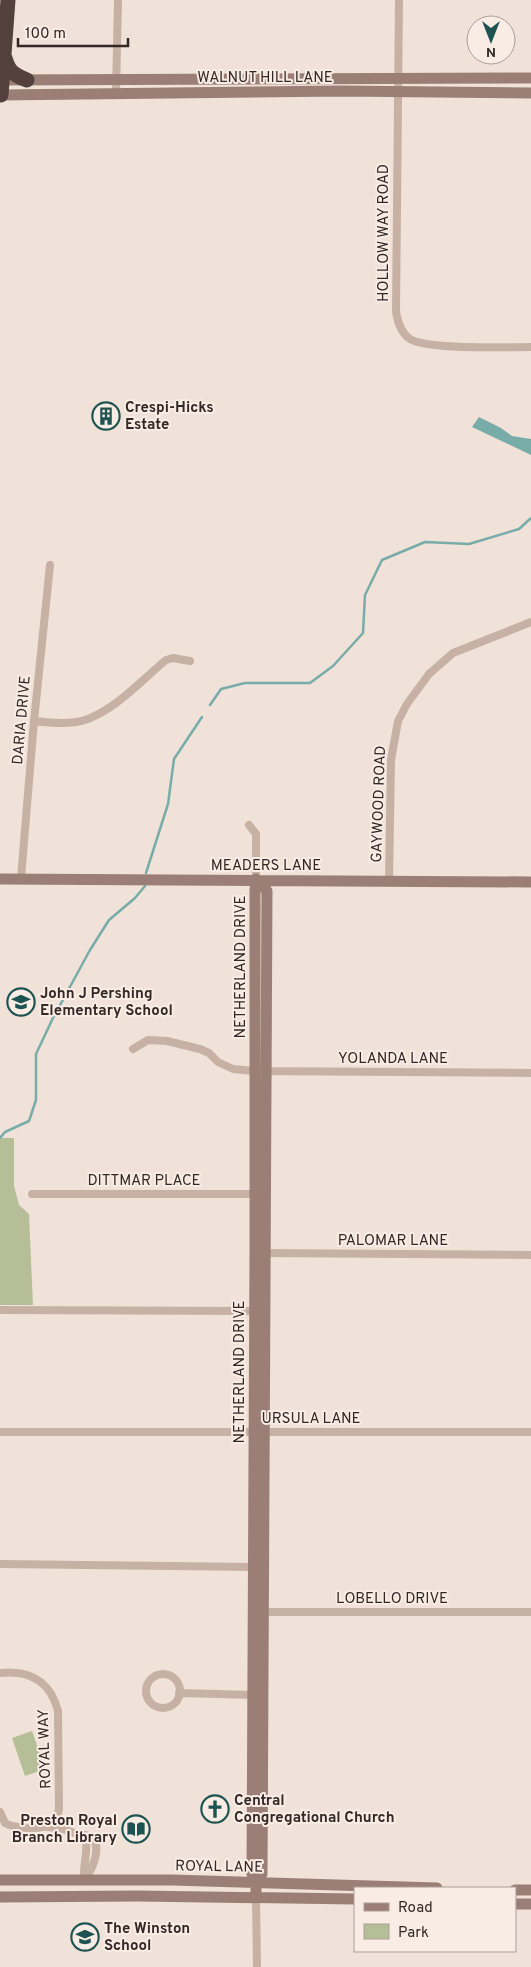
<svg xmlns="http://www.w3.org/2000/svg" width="531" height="1967" font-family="Overpass,sans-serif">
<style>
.green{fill:#b6be98}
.water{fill:#78aca9}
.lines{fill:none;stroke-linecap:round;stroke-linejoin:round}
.stream{stroke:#78aca9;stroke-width:2.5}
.street{stroke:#c7b1a4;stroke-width:8}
.secondary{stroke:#9b7f76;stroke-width:11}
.highway{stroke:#54413d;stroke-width:15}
.labels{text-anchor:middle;stroke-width:4;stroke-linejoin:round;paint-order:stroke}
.street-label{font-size:15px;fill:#332826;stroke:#f8ece4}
.poi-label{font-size:15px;font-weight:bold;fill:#332826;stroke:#f8ece4;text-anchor:start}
</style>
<rect width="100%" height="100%" fill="#f0e2d8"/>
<path class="green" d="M0,1138H14V1186L19,1205L29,1214L33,1305H0Z
M32,1731L45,1769L25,1776L12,1738Z"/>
<path class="water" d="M479,417L501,428L512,436L531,439V455L472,427Z"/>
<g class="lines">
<path class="stream" d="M210,705L221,689L245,683H310L333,666L363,633L365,595L382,560L425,542L469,544L519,529L531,518
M146,873L168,804L174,759L202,717
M0,1138L5,1132L29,1121L36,1100V1054L53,1018L90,950L109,920L135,898L145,886"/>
<path class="street" d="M399,0L396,312C398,323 401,333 410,339C427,350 507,347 531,347
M116,93L118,0
M34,721C51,723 72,725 88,719C118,707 142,680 166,660L173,658L190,661
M249,825L256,834V879
M21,878L34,721L50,565
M389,880L391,760L398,721L407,704L429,674L453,653L531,622
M133,1049L148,1040L167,1041L200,1049L209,1053L218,1062L233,1069L254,1071L531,1073
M32,1194H255
M261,1253L531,1255
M0,1310L254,1311
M0,1432H531
M0,1564L254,1567
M261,1612H531
M0,1673C30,1670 50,1681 58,1711L59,1809C55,1832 28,1830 9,1825L5,1823L0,1812
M146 1691a17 17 0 1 1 34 0a17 17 0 1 1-34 0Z
M179,1693L256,1695
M46,1827C61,1827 73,1831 86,1839C88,1853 83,1865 84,1879
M82,1834L93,1837C101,1849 93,1870 84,1879
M256,1897L257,1967"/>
<path class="secondary" d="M0,80L531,78
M0,95L340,91L531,93
M0,879L531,882
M256,879L267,891L262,1874L256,1881
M0,1880H172L437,1888
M515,1890H531
M0,1897L138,1896L355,1899
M256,1897V1881L252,1874L255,1253V890L256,879
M515,1904H531"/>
<path class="highway" d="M5,58C9,72 14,75 27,80
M1,95L8,0"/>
</g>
<defs>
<g id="building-ring" transform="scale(1.4375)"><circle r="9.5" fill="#f8ece4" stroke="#1d5351" stroke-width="1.5"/><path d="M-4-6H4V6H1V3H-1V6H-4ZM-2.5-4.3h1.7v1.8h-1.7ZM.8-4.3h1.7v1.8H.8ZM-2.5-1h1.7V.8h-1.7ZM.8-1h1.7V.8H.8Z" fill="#1d5351"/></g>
<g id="school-ring" transform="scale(1.4375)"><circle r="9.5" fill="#f8ece4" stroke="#1d5351" stroke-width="1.5"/><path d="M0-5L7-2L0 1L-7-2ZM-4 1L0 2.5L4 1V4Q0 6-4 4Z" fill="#1d5351"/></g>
<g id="church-ring" transform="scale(1.4375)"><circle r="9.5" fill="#f8ece4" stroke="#1d5351" stroke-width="1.5"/><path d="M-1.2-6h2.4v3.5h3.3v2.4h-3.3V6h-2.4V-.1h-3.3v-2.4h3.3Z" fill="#1d5351"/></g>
<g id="library-ring" transform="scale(1.4375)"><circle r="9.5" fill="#f8ece4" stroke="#1d5351" stroke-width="1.5"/><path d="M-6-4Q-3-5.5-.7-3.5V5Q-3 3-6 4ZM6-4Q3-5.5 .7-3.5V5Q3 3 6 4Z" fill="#1d5351"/></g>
</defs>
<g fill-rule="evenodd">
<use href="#building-ring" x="106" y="416"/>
<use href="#school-ring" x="21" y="1002"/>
<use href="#church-ring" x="215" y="1809"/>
<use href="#library-ring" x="136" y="1829"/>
<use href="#school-ring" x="85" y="1937"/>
</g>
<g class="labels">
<g class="street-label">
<text x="265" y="82">WALNUT HILL LANE</text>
<text transform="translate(383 233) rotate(-90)" y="5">HOLLOW WAY ROAD</text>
<text transform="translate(21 720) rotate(-85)" y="5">DARIA DRIVE</text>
<text transform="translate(378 804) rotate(-88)" y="5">GAYWOOD ROAD</text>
<text x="266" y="870">MEADERS LANE</text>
<text transform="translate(240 967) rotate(-90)" y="5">NETHERLAND DRIVE</text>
<text x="393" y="1063">YOLANDA LANE</text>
<text x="144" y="1185">DITTMAR PLACE</text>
<text x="393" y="1245">PALOMAR LANE</text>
<text transform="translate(239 1372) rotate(-90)" y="5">NETHERLAND DRIVE</text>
<text x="311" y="1423">URSULA LANE</text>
<text x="392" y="1603">LOBELLO DRIVE</text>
<text transform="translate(44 1749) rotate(-92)" y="5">ROYAL WAY</text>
<text transform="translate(219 1866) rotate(1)" y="5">ROYAL LANE</text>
</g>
<g class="poi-label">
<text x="125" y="412">Crespi-Hicks<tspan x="125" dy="17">Estate</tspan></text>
<text x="40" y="998">John J Pershing<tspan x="40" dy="17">Elementary School</tspan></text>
<text x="234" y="1805">Central<tspan x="234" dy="17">Congregational Church</tspan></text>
<text x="117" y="1825" text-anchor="end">Preston Royal<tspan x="117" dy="17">Branch Library</tspan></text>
<text x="104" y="1933">The Winston<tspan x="104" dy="17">School</tspan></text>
</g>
</g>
<rect x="354" y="1887" width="162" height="65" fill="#f8ece4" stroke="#a99e98"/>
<rect x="364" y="1903" width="25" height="8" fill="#9b7f76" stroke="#a99e98"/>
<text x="398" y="1912" font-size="15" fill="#332826">Road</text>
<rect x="364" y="1924" width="25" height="15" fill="#b6be98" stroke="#a99e98"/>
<text x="398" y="1937" font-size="15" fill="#332826">Park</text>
<g transform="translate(491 40) rotate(180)"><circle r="24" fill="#f8ece4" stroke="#a99e98"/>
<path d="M0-4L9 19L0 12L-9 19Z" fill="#1d5351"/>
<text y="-8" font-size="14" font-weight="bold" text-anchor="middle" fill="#332826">N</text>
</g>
<path d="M18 38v8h110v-8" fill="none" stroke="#332826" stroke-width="2.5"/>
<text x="25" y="38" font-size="15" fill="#332826" stroke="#f8ece4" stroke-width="4" paint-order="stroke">100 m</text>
</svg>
